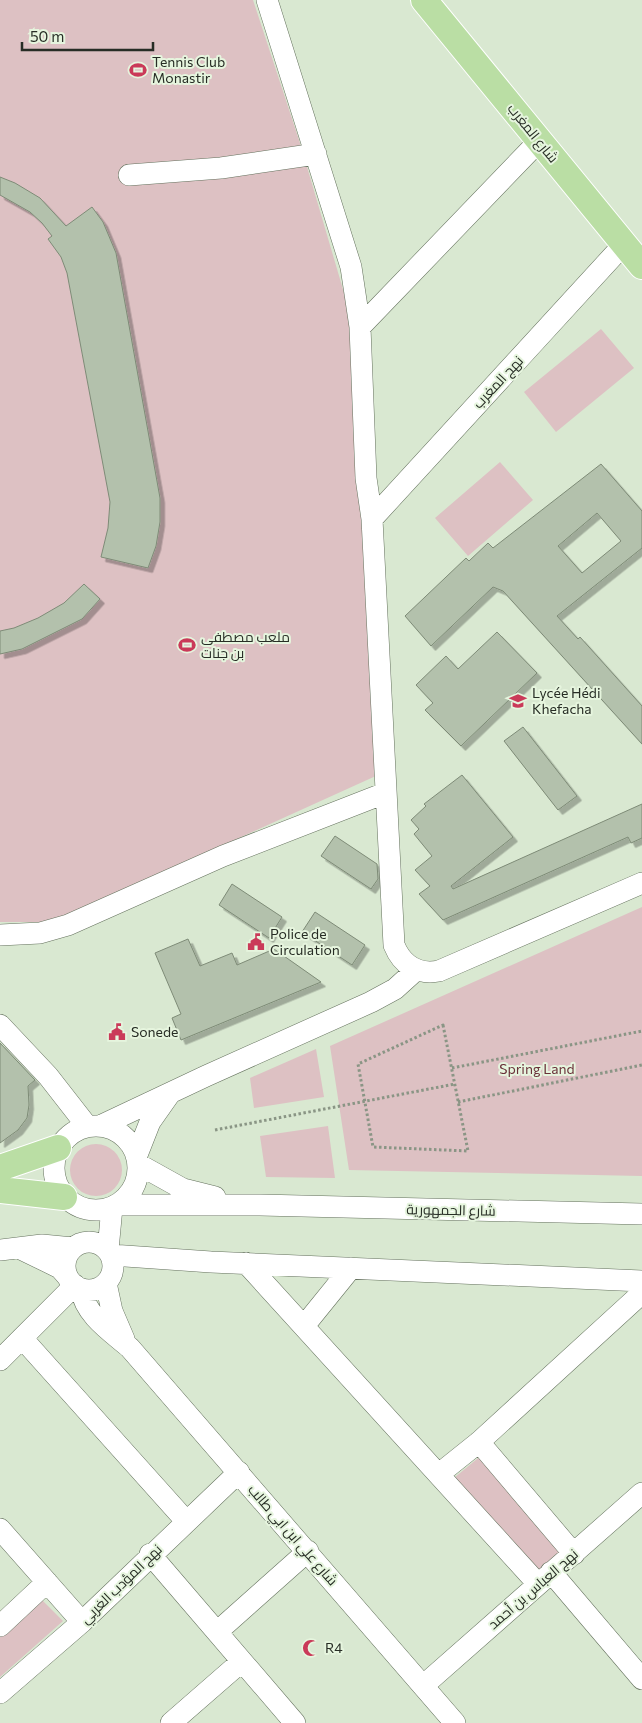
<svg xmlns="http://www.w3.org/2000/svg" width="642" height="1723" font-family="Commissioner,Cairo,sans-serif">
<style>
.green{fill:#ddc1c3}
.building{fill:#b3c1ac;stroke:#7e8b77;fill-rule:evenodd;filter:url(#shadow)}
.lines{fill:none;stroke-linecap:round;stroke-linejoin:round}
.minor-casing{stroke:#64715d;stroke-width:22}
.major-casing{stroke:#fff;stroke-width:28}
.path{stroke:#8a9585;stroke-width:3;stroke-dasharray:2.5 2.5;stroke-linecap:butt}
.minor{stroke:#fff;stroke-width:21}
.major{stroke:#badea4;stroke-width:26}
.labels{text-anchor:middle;stroke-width:4;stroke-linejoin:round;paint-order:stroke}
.poi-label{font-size:14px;fill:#272d25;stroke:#e6f5de;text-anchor:start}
.street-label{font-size:14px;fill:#272d25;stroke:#e6f5de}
.park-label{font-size:14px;fill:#6a3139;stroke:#e6f5de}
</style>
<defs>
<filter id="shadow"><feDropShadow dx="4.5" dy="4.5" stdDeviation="0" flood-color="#0004"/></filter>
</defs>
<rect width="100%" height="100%" fill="#d9e8d1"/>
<path class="green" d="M0,0H253L300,143L357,337L355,472L362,515L378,775L54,922H0Z
M601,329L634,368L556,432L524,392Z
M500,462L533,500L468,556L435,518Z
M642,907V1176L349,1170L330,1046Z
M316,1049L324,1097L254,1108L250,1078Z
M328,1126L335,1178L266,1177L260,1136Z
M70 1170a26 26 0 1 1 52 0a26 26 0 1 1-52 0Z
M483,1454L574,1560L539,1589L448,1483Z
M42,1600L63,1621L0,1677V1636Z"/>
<path class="building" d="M0,177L15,183L40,198L66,226L92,207L103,222L116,253L160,498V522L156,546L148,568L101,557L108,528L110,502L67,273L61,257L48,239L52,236L42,223L30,212L0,195Z
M601,464L642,511V548L557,616L578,639L580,637L642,706V744L503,591L493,587L431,646L405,616L466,558L469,561L488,543L493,548ZM597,513L621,541L582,573L558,546Z
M84,584L100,599L82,619L22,649L0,654V631L14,628L38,618L64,603Z
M497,632L537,673L461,746L425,710L433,703L416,685L446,656L458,669Z
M523,727L577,796L558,810L504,741Z
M462,775L513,837L451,886L453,889L642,804V838L631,843L628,837L443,920L419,894L430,886L415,870L432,856L414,834L419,829L411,820L426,806L424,804Z
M335,836L377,864L378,879L371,889L321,856Z
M232,884L282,917L269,938L219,905Z
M315,912L365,945L352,965L302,932Z
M188,939L200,966L232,953L237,965L274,949L321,982L181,1040L172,1018L181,1014L155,953Z
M0,1043L35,1080L28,1086L29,1105L27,1118L18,1130L0,1143Z"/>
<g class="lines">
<g class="minor-casing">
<path id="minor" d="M267,0L351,267L360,327L366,478L372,519L394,945C402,965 418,975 439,971L642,883
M129,175L221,168L316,154
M360,327L539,141
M372,519L624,244
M0,935L40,933L68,925L223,856L385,793
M0,1025L48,1076L87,1126
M54 1168a42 42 0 1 1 84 0a42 42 0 1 1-84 0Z
M100,1126L206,1076L371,1002L395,989L416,970
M137,1155L150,1122L169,1095
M138,1164L183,1189L215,1197
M118,1205H260L642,1214
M65 1266a24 24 0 1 1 48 0a24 24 0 1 1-48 0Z
M19,1248L60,1268L67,1276
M0,1250L42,1245L73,1248
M108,1250L112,1207
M111,1255L211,1262L642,1281
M246,1263L538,1584
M106,1283L112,1311L124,1339
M81,1289C85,1315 110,1331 130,1348L455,1723
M304,1326L351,1268
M22,1338L186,1521
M0,1360L75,1285
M479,1442L574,1554
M439,1474L479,1442L642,1293
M0,1529L82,1622
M150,1554L295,1723
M551,1572L642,1679
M0,1626L47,1582
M217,1632L308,1551
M424,1685L642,1493
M0,1693L82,1622L239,1472
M171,1723L241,1662"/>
</g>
<g class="major-casing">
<path id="major" d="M424,0L642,266
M0,1168L58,1148
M0,1190L64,1197"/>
</g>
<path class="path" d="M443,1025L468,1151L373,1147L358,1064Z
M452,1068L642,1031
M458,1102L642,1065
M215,1130L455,1084"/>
<use href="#minor" class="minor"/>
<use href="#major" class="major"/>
</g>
<defs>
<g id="stadium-bare" transform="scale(1.35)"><path d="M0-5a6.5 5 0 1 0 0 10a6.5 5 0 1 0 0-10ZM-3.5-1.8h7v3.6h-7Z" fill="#ca3a59" stroke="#e6f5de" stroke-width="2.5" paint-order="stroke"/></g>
<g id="university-bare" transform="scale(1.35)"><path d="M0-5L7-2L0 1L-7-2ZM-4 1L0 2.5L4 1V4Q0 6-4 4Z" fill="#ca3a59" stroke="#e6f5de" stroke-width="2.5" paint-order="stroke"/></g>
<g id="civic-bare" transform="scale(1.35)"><path d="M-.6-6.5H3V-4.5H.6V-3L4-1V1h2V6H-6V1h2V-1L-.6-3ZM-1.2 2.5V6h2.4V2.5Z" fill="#ca3a59" stroke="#e6f5de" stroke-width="2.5" paint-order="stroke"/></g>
<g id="mosque-bare" transform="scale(1.35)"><path d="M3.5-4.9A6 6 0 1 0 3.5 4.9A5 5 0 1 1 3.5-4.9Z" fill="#ca3a59" stroke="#e6f5de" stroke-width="2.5" paint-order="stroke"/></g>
</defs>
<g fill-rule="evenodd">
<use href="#stadium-bare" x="138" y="70"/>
<use href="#stadium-bare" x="187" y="645"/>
<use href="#university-bare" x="518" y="701"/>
<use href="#civic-bare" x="256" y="942"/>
<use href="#civic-bare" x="117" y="1032"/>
<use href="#mosque-bare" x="311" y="1648"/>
</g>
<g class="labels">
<g class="poi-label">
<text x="152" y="67">Tennis Club<tspan x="152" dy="16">Monastir</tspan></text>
<text x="201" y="642">ملعب مصطفى<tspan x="201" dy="16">بن جنات</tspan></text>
<text x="532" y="698">Lycée Hédi<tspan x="532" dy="16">Khefacha</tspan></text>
<text x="270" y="939">Police de<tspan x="270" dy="16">Circulation</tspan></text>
<text x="131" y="1037">Sonede</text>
<text x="325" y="1653">R4</text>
</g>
<g class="street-label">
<text transform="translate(533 133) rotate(51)" y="5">شارع المغرب</text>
<text transform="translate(498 382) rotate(-47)" y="5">نهج المغرب</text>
<text transform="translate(451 1210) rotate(1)" y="5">شارع الجمهورية</text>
<text transform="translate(293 1535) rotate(49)" y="5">شارع علي ابن ابي طالب</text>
<text transform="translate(121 1584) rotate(-44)" y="5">نهج المؤدب الغربي</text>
<text transform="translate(533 1589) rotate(-41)" y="5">نهج العباس بن أحمد</text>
</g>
<g class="park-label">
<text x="537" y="1074">Spring Land</text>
</g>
</g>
<path d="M22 42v8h131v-8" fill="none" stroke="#272d25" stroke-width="2.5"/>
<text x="30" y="42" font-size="15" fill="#272d25" stroke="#e6f5de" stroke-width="4" paint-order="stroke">50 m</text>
</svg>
